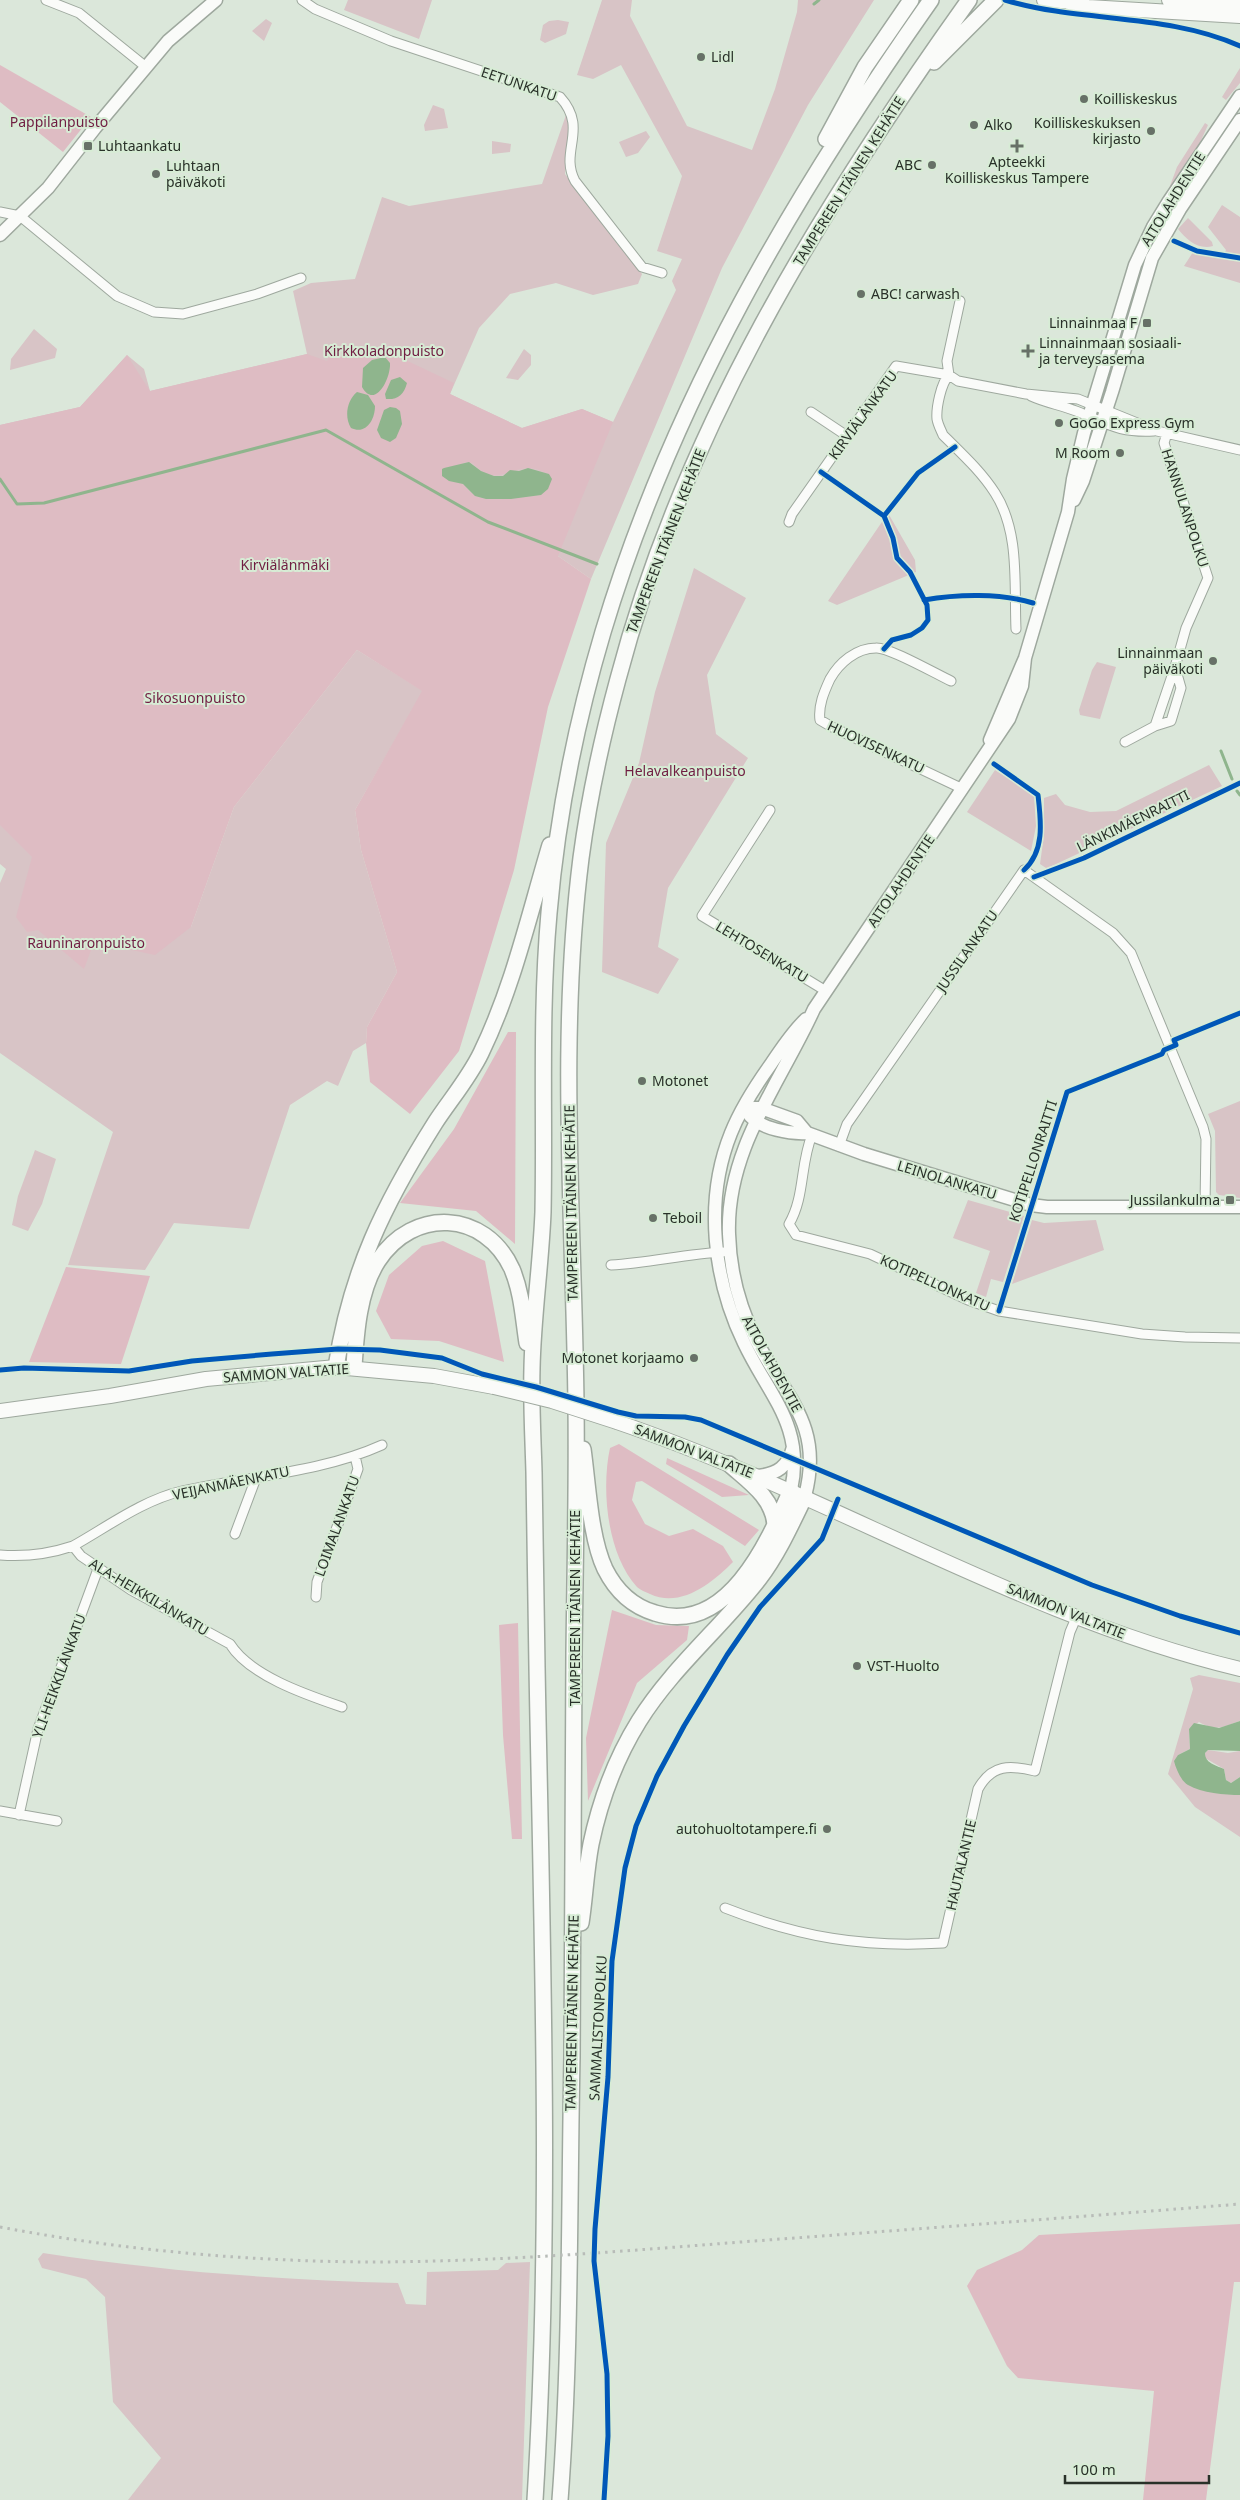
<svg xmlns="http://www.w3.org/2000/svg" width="1240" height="2500" font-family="'Noto Sans',sans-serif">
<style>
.green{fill:#d8c4c6}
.forest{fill:#debcc3;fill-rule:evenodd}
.water{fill:#8fb58d}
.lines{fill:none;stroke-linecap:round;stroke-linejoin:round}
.stream{stroke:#8fb58d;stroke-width:3}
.street-casing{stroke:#9ea89e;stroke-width:11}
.secondary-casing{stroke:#9ea89e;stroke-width:15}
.primary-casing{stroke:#9ea89e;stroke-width:16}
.highway-casing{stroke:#9ea89e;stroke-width:18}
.street{stroke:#fafbf9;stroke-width:9}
.secondary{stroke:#fafbf9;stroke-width:12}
.primary{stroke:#fafbf9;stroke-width:14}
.highway{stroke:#fafbf9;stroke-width:15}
.rail{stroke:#b8bcb8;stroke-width:3;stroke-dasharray:2.5 5;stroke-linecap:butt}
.primary-bridge-casing{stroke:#9ea89e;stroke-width:16;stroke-linecap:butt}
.primary-bridge{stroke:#fafbf9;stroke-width:14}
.cycleway-casing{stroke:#d7ecd5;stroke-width:8}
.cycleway{stroke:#0057b8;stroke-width:5}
.poi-dot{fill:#677167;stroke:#d7ecd5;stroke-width:2}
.labels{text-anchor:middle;stroke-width:4;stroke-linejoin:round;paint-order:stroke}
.poi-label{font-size:14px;fill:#293129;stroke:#d7ecd5;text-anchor:start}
.street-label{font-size:14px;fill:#293129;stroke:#d7ecd5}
.park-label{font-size:14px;fill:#701d42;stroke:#d7ecd5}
</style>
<rect width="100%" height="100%" fill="#dbe7da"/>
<path class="green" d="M348,0H432L419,39L344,10Z
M602,0H632L630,16L687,126L752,150L775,89L797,12L798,0H874L808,105L722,268L591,579L558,556L0,425L80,407L127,355L144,369L150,391L307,354L293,291L311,283L355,279L382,197L409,206L542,184L566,115L570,123L565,174L642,274L638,284L593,295L556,283L510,294L479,328L450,394L522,428L582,409L613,422L676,290L672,281L682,259L657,251L682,176L621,65L593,79L577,75Z
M266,19L272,23L264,41L252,31Z
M558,20L569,22L566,34L545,43L540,40L543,25L549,21Z
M1240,68V83L1226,100L1222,97Z
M433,105L444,109L448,128L425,131L424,125Z
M1205,123L1208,125L1198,147L1167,194L1177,167Z
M646,131L650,137L638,153L626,157L619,142Z
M492,141L511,144L510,152L492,154Z
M1222,205L1240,217V283L1184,266L1195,249L1223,256L1226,250L1208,227Z
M1188,218L1212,242L1213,246C1198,250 1187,240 1178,229Z
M34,329L57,349L55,358L10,370L11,359Z
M524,349L531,355V365L518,380L506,378Z
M888,513L915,560L916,572L837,605L828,601Z
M694,568L746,598L707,675L716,734L748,758L668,888L658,947L679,959L658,994L602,972L606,843L639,763L655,692Z
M357,650L423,691L355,810L361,850L397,972L367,1027L366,1043L353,1051L338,1086L327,1081L290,1105L249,1229L174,1223L145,1270L68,1265L113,1132L0,1053V883L6,869L0,864V723L191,927L234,807Z
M1097,662L1116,667L1100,719L1080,715L1079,710L1092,670Z
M1209,765L1222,786L1054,865L1046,868L1040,864L1044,835V798L1056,794L1065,805L1090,812L1116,811Z
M995,770L1034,795L1036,826L1031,851L967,812Z
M1240,1101V1198L1219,1195L1216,1192L1215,1131L1208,1114Z
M35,1150L56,1159L42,1204L28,1231L12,1225L18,1196Z
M968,1200L1024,1216L1003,1282L991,1279L986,1297L976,1293L990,1251L953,1238Z
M1032,1220L1044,1223L1096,1220L1104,1250L1012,1284Z
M1199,1675L1240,1683V1721C1222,1727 1217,1732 1199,1722L1189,1729L1190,1749L1178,1755L1218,1793L1240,1795V1837L1195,1807L1168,1774L1193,1689L1190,1678Z
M1208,1750L1228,1753L1240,1751V1777L1231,1783L1226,1780L1224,1769L1205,1758V1753Z
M43,2253C161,2271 279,2280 398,2283L406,2304L426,2305L427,2272L498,2270L506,2263L530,2262L522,2500H128L161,2458L113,2402L105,2297L86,2279L42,2268L38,2259Z"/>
<path class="forest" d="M0,65L91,117L63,152L0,102Z
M335,345L397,356L454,383L450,394L522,428L582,409L613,422L558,556L591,579L548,707L514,870L459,1051L410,1114L370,1082L366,1043L367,1027L397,972L361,850L355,810L422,691L357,650L234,807L191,927L155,955L94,942L84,969L38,930L27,932L16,917L32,857L0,825V425L80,407L127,355L150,391L307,354L327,361ZM466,462L473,463C494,487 507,468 530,468C536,468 543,472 549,474L541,495C527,497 486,503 475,496C463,487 468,483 449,481L444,468L455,467Z
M508,1032H516L515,1244L476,1211L400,1203L454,1129Z
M443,1241L485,1261L504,1362L439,1341L391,1339L376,1311L389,1275L422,1246Z
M66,1267L150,1276L121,1364L29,1362Z
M619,1444L759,1530L745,1546L642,1481L636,1482L632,1500L645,1524L669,1536L693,1529L723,1546L733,1562C713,1582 681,1609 650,1594C646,1592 640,1590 637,1587C607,1554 601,1489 610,1448Z
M667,1458L749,1495L722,1497L666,1464Z
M612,1610L656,1625L689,1626L687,1640L637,1683L588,1801L586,1738Z
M518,1623L522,1839H512L503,1735L499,1625Z
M1240,2224V2282H1234L1206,2500H1143L1154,2391L1018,2378L1007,2366L967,2286L977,2270L1022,2250L1039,2235Z"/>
<path class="water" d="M385,357L390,363C391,378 375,410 362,387L363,368L372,360Z
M400,377L407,383C404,395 397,400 386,399L385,394L391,380Z
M357,392L368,395L375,406C375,420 366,435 351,428C344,417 347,400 357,392Z
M390,407L396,408L400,411L402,424L396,438L390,442L381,438L377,430L384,410Z
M469,462L481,471L494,476H503L510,470L519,471L528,468L549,474L552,479L548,489L541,495L511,499H486L475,496L463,484L449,481L442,476V469L444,468Z
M1240,1721V1751L1208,1750L1205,1753C1205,1763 1215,1765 1224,1769L1226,1780L1231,1783L1240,1777V1795C1225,1795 1202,1793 1188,1785C1181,1781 1176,1769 1174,1761L1178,1755L1190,1749L1189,1729L1194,1723L1219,1728Z"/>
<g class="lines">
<path class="stream" d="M814,4L819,0
M0,479L17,504L44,503L326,430L488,522L597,564
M1221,751L1232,779
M1237,791L1240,795"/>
<g class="street-casing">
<path id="street" d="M46,0L79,13L146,67
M302,0L315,9L391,41L560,97C589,129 559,151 575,181L642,267L662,273
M0,212L20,216L117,296L154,312L183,314L257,294L301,278
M949,375C941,383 936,408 937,419C938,425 941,430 943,435C961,453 981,471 995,493C1020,532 1014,584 1016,629
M949,375L947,361L960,301
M1031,396C1046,403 1061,405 1076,411C1107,423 1117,433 1154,431
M811,412L847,436
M789,522L792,514L896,366L949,375L958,381L1026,394L1078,399L1157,431L1240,450
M951,681C936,674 889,647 876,648C856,648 839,663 830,679C824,692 818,706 820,720L832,727L963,789
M1155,726L1175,667
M1125,742L1155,726L1171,721L1181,688L1175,667L1186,628L1208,578L1164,443L1167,433
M770,810L702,916L826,991
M812,1135C800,1164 805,1197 789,1224L796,1235L870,1254L968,1300L999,1311L1142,1334L1185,1337L1240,1338
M839,1146L847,1124L1024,870L1113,933L1131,953L1203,1127L1206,1139L1205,1206
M611,1265C649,1263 685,1254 723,1252
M235,1534L256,1478
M73,1546L81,1556L131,1590L230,1644C250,1676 307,1695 342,1707
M0,1555C25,1557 49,1554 73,1546C107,1527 143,1500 182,1491C248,1476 320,1473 382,1445
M316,1597L317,1582L358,1469L355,1456
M74,1634L98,1569
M0,1811L57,1821
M19,1815L38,1729L66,1654
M725,1908C799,1937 863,1948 943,1943L978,1789C992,1764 1010,1765 1035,1771L1070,1632L1076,1618"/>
</g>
<g class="secondary-casing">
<path id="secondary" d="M0,235L48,188L95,128L168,41L216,0
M1074,500L1083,481L1112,392L1152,258L1180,209L1240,120
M990,740L1025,658L1068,512L1073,479L1084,433L1135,265L1153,227L1169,201L1240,96
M754,1108H761L797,1121L807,1133L864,1154L1031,1205L1047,1207H1240
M750,1116C762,1129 790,1134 807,1133
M758,1476C777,1474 788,1467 793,1447
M791,1490C805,1426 769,1396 744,1343C713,1279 704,1200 731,1133C741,1108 756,1085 771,1064C782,1048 792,1032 806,1019
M805,1496C824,1424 785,1397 756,1340C739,1306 730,1271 729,1234C726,1149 781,1082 814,1009L1009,719L1022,686L1025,658"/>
</g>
<g class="primary-casing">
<path id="primary" d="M1044,0L1078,2
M1169,0L1240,5
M1070,3L1088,7L1240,16
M0,1411L110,1396L206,1379L336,1367L434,1376L494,1387
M617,1422C829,1494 1022,1617 1240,1669"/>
</g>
<g class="highway-casing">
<path id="highway" d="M934,62L996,0
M826,139L865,67L911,0
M336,1367C351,1271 384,1204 435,1123C450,1100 469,1078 481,1053C513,987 529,915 550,845
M354,1367C356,1333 359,1290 378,1261C413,1207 485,1210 512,1269C522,1293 523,1317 527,1343
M583,1449C588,1484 590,1537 605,1569C616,1591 631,1606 655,1613C727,1636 768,1542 791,1490
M729,1464C748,1481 773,1497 775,1525
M581,1923C585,1897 586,1870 591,1844C600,1801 616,1758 639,1721C672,1668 721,1628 759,1579C778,1554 791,1525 805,1496
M535,2500C552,2223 542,1945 537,1667C536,1602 535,1537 534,1472C533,1438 531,1403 532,1368C533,1316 541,1264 543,1212C545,1113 540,1013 549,913C557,819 576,723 603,632C672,401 793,196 931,0
M560,2500C571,2353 569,2205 572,2057C573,1922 574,1787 574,1653C575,1570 577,1488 576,1405C574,1223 558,1040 581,858C589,798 602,738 618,679C683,431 821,207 969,0"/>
</g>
<use href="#street" class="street"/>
<use href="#secondary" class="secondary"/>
<use href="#primary" class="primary"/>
<use href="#highway" class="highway"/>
<path class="rail" d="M0,2227C121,2250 244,2261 367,2262C496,2262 625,2251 754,2241C916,2229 1078,2217 1240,2204"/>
<g class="primary-bridge-casing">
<path id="primary-bridge" d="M494,1387L552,1401L617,1422"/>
</g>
<use href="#primary-bridge" class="primary-bridge"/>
<g class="cycleway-casing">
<path id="cycleway" d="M1005,0C1081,23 1167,13 1240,46
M1174,241L1197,251L1240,258
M821,472L884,516L893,538L897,558L910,572L927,605L928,620L922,628L911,635L892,640L884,649
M884,516L918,473L955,447
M924,600C958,594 1000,593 1033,603
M994,764L1038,795C1041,821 1045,851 1024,870
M1034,877L1084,858L1240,783
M999,1311L1067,1092L1162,1054L1164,1050L1176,1045L1174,1040L1240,1013
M0,1370L24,1368L129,1371L192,1361L272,1354L338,1349L380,1350L442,1358L482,1374L536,1387L618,1412L636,1416L685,1417L701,1420L1092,1585L1180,1616L1240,1633
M604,2500L608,2436L607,2374L594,2261L595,2229L608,2077L612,1961L625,1868L636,1826L657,1776L684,1726L727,1655L760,1607L822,1539L838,1499"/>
</g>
<use href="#cycleway" class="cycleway"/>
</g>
<g class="poi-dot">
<circle cx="701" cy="57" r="5"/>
<circle cx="1084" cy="99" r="5"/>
<circle cx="974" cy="125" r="5"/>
<circle cx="1151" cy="131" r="5"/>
<rect x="83" y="141" width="10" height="10" rx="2.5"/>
<path d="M1014.5 138.5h5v5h5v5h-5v5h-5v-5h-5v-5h5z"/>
<circle cx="932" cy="165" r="5"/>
<circle cx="156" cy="174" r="5"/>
<circle cx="861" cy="294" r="5"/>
<rect x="1142" y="318" width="10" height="10" rx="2.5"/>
<path d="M1025.5 343.5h5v5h5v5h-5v5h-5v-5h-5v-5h5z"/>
<circle cx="1059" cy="423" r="5"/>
<circle cx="1120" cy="453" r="5"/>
<circle cx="1213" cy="661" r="5"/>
<circle cx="642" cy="1081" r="5"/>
<rect x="1225" y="1195" width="10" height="10" rx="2.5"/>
<circle cx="653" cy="1218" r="5"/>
<circle cx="694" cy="1358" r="5"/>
<circle cx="857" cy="1666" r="5"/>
<circle cx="827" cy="1829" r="5"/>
</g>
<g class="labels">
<g class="poi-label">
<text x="711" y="62">Lidl</text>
<text x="1094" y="104">Koilliskeskus</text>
<text x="1141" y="128" text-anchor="end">Koilliskeskuksen<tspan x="1141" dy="16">kirjasto</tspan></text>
<text x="984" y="130">Alko</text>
<text x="98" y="151">Luhtaankatu</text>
<text x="1017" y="167" text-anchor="middle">Apteekki<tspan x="1017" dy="16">Koilliskeskus Tampere</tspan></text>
<text x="922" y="170" text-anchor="end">ABC</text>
<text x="166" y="171">Luhtaan<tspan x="166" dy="16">päiväkoti</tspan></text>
<text x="871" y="299">ABC! carwash</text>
<text x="1137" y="328" text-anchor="end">Linnainmaa F</text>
<text x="1039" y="348">Linnainmaan sosiaali-<tspan x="1039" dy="16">ja terveysasema</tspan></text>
<text x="1069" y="428">GoGo Express Gym</text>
<text x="1110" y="458" text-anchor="end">M Room</text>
<text x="1203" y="658" text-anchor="end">Linnainmaan<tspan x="1203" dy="16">päiväkoti</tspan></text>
<text x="652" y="1086">Motonet</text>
<text x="1220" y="1205" text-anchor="end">Jussilankulma</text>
<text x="663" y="1223">Teboil</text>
<text x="684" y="1363" text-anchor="end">Motonet korjaamo</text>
<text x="867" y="1671">VST-Huolto</text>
<text x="817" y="1834" text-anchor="end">autohuoltotampere.fi</text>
</g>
<g class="street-label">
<text transform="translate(519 84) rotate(19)" y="5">EETUNKATU</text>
<text transform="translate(849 181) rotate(-58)" y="5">TAMPEREEN ITÄINEN KEHÄTIE</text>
<text transform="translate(1173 199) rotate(-58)" y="5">AITOLAHDENTIE</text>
<text transform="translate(863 415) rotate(-54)" y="5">KIRVIÄLÄNKATU</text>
<text transform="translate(1185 508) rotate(72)" y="5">HANNULANPOLKU</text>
<text transform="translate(666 541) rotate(-69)" y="5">TAMPEREEN ITÄINEN KEHÄTIE</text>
<text transform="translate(876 747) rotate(25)" y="5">HUOVISENKATU</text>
<text transform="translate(1133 821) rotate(-26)" y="5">LÄNKIMÄENRAITTI</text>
<text transform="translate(901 881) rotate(-56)" y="5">AITOLAHDENTIE</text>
<text transform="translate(967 951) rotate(-55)" y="5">JUSSILANKATU</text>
<text transform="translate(762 952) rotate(31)" y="5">LEHTOSENKATU</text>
<text transform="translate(1033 1161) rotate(-72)" y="5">KOTIPELLONRAITTI</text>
<text transform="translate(947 1180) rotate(17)" y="5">LEINOLANKATU</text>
<text transform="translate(571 1203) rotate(-91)" y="5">TAMPEREEN ITÄINEN KEHÄTIE</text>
<text transform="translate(935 1283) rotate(24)" y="5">KOTIPELLONKATU</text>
<text transform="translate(772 1364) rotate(61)" y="5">AITOLAHDENTIE</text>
<text transform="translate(286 1373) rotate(-4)" y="5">SAMMON VALTATIE</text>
<text transform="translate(694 1451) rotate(21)" y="5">SAMMON VALTATIE</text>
<text transform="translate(231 1483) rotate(-12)" y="5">VEIJANMÄENKATU</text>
<text transform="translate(337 1526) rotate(-70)" y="5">LOIMALANKATU</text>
<text transform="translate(149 1597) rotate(31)" y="5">ALA-HEIKKILÄNKATU</text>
<text transform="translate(575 1608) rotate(-90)" y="5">TAMPEREEN ITÄINEN KEHÄTIE</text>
<text transform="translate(1066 1611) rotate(22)" y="5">SAMMON VALTATIE</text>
<text transform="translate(59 1676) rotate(-70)" y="5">YLI-HEIKKILÄNKATU</text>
<text transform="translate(961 1865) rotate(-77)" y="5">HAUTALANTIE</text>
<text transform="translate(572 2013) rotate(-89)" y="5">TAMPEREEN ITÄINEN KEHÄTIE</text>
<text transform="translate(598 2028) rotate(-87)" y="5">SAMMALISTONPOLKU</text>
</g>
<g class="park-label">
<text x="59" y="127">Pappilanpuisto</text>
<text x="384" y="356">Kirkkoladonpuisto</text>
<text x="285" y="570">Kirviälänmäki</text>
<text x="195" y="703">Sikosuonpuisto</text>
<text x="685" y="776">Helavalkeanpuisto</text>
<text x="86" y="948">Rauninaronpuisto</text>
</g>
</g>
<path d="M1065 2475v8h144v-8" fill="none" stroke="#293129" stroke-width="2.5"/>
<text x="1072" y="2475" font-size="15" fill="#293129" stroke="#d7ecd5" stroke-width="4" paint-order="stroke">100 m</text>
</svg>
